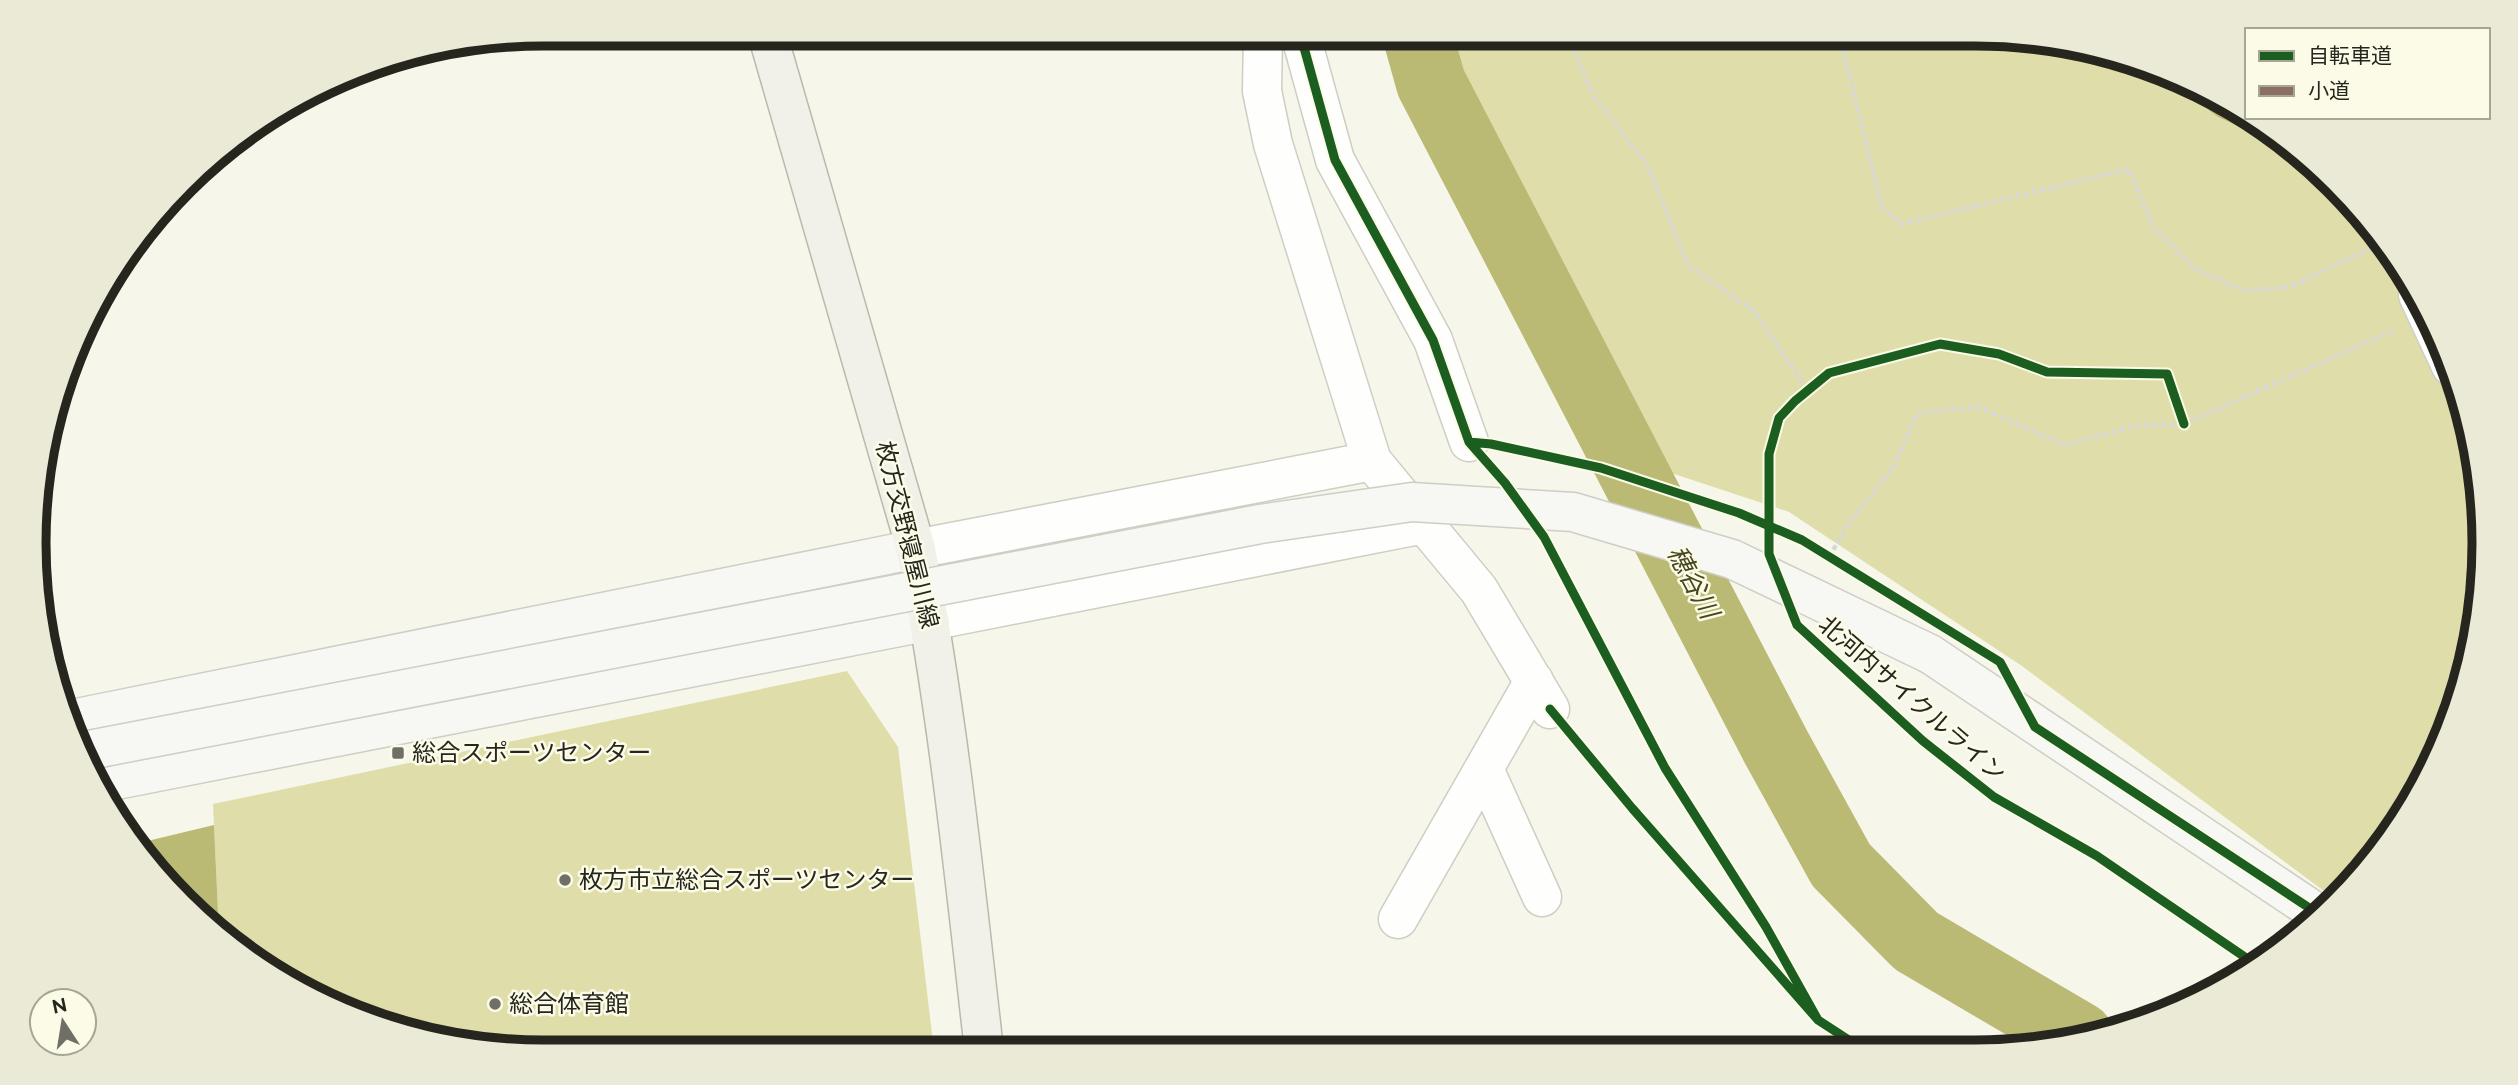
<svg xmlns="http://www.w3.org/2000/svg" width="2518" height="1085" font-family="Raleway,'Noto Sans JP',sans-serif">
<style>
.green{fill:#dfdeab}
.water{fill:#bbba74}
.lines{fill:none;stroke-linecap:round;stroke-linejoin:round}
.stream{stroke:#bbba74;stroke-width:12}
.river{stroke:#bbba74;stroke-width:70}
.street-casing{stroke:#cecec5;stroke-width:41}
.secondary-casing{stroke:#cecec5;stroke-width:41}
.primary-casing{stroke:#babaab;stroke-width:41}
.path{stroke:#d7d7d3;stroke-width:4.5;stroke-dasharray:5 3.5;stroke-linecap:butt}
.street{stroke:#fefefc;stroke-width:38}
.secondary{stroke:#f7f7f3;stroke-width:38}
.primary{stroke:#f1f1e9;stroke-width:38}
.secondary-bridge-casing{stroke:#cecec5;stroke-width:41;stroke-linecap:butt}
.secondary-bridge{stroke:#f7f7f3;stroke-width:38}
.quiet{stroke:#8d6e63;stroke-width:7;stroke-dasharray:14 7;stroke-linecap:butt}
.cycleway-casing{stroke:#fbfbe7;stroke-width:13}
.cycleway{stroke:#1b5e20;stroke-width:9}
.poi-dot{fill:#6f6f66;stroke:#fbfbe7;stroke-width:2.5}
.labels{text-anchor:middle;stroke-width:5;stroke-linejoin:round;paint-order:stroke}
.street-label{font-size:24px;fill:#26261e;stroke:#fbfbe7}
.poi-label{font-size:24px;fill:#26261e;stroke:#fbfbe7;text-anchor:start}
.water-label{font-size:26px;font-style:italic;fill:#484820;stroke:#fbfbe7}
.rim{fill:none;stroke:#26261e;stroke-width:9}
</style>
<rect width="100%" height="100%" fill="#f6f6eb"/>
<path class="green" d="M1436,33H1976L2140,60L2230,102L2247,113V117H2252L2312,160L2380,233L2432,318L2467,411L2484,510L2480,609L2458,707L2399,826L2332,897L2022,666L1789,512L1650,466L1531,247L1446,71Z
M847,671L898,747L934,1051L543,1052L378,1025L288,984L219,934L213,804Z"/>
<path class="water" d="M214,825L219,934L207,926L139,843Z"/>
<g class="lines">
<path class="stream" d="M2174,76L2220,111L2287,142"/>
<path class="river" d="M1417,33L1431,83L1776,747L1841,865L1916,941L2079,1037"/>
<g class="street-casing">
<path id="street" d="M1263,33L1262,91L1273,144L1372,461L1479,590L1550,709
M1300,33L1335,160L1433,340L1469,442
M2418,295L2451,366
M916,549L1372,461
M930,621L1424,524
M1484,769L1542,897
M1398,919L1534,681"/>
</g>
<g class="secondary-casing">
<path id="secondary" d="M1930,654L2317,913
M72,719L916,549
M96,784L930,621"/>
</g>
<g class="primary-casing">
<path id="primary" d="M767,33L916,549C948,715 965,883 984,1050"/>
</g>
<path class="path" d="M1567,33L1593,95L1647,165L1688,265L1753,310L1808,390
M1839,33L1882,208L1901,224L2129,169L2153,227L2197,270L2245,291L2290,287L2385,241
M1769,534V454L1779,418L1795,401L1829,373L1940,344L1999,354L2047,372L2167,374L2184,424
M1829,557L1851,520L1893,468L1917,413L1979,407L2064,445L2135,426L2184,424L2394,330
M1820,647L1923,741L1994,797L2097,856L2255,964"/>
<use href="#street" class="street"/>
<use href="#secondary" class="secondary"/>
<use href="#primary" class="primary"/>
<g class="secondary-bridge-casing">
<path id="secondary-bridge" d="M84,751L1260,524L1412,502L1573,512L1732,559L1930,654"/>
</g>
<use href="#secondary-bridge" class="secondary-bridge"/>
<path class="quiet" d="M2418,295L2451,366"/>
<g class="cycleway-casing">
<path id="cycleway" d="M1300,33L1335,160L1433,340L1469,442L1505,483L1544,537L1665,768L1766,927L1818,1020
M2184,424L2167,374L2047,372L1999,354L1940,344L1829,373L1795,401L1779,418L1769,454V554L1797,625L1923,741L1994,797L2097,856L2255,964
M1469,442L1491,444L1601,468L1739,513L1802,540L2000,662L2035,727L2317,913
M1550,709L1632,808L1818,1020L1861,1048"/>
</g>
<use href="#cycleway" class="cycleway"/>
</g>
<g class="poi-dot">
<rect x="391" y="746" width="14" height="14" rx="3.5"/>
<circle cx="565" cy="880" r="7"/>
<circle cx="495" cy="1004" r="7"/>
</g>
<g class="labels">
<g class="street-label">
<text transform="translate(907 535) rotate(76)" y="8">枚方交野寝屋川線</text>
<text transform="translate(1912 699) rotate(41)" y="8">北河内サイクルライン</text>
</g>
<g class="poi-label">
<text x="412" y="761">総合スポーツセンター</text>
<text x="579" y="888">枚方市立総合スポーツセンター</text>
<text x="509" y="1012">総合体育館</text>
</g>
<g class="water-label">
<text transform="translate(1693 582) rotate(62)" y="9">穂谷川</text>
</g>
</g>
<path d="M0 0H2518V1085H0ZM543 46H1975A497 497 0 0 1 2472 543V543A497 497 0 0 1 1975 1040H543A497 497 0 0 1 46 543V543A497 497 0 0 1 543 46Z" fill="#eaead7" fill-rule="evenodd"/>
<path class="rim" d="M543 46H1975A497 497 0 0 1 2472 543V543A497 497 0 0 1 1975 1040H543A497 497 0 0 1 46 543V543A497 497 0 0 1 543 46Z"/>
<rect x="2245" y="28" width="245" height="91" fill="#fbfbe7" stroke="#a6a697" stroke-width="2"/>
<rect x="2259" y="51" width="35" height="10" fill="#1b5e20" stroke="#a6a697" stroke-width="2"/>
<text x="2308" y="63" font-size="21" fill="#26261e">自転車道</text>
<rect x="2259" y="86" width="35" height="10" fill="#8d6e63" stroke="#a6a697" stroke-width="2"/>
<text x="2308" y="98" font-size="21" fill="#26261e">小道</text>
<g transform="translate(63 1022) rotate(348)"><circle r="33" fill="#fbfbe7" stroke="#a6a697" stroke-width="2"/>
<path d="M0-5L12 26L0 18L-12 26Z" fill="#6f6f66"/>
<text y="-10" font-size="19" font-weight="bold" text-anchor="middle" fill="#26261e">N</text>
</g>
</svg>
